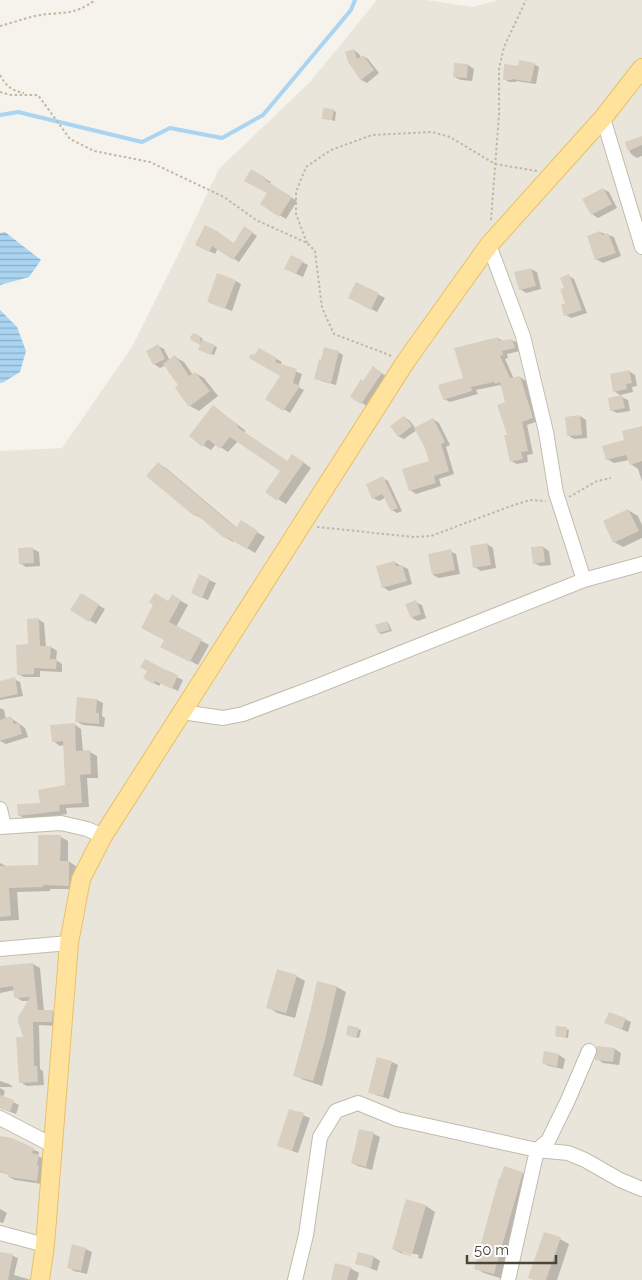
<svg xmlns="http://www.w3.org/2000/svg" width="642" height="1280" font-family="Raleway,sans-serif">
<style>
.residential{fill:#eae5da}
.water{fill:url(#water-rules)}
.shadow{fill:#0003;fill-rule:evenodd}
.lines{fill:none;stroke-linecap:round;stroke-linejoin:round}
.stream{stroke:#a9d4f2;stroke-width:4}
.building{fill:#d8cfc1}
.minor-casing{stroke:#c2bbae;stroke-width:16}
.major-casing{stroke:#e6c16a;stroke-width:20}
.path{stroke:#c4b79f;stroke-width:2;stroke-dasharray:2.5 2.5;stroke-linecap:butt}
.minor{stroke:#fff;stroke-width:14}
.major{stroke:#ffe39c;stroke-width:18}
</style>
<defs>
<pattern id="water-rules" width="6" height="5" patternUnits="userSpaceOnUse" patternTransform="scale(1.25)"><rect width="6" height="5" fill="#a9d4f2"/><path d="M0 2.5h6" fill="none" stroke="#8caec5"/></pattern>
</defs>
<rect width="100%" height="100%" fill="#f6f3ec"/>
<path class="residential" d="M377,0H426L473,7L498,0H642V1280H0V451L62,448L132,347L181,249L219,169L310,82Z"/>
<path class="water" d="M5,232L41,260L29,277L0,285V233Z
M0,310L17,327L26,351L20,372L4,382L0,383Z"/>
<path class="shadow" d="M354,50L359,54L361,58L363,56L368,59L379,73L367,83L363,81L349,61Z
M534,64L539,67L536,84L516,81V82H509L504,79L519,67Z
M468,65L474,69L472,81L461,80L454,77Z
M333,110L336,112L335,121L323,118Z
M642,139V156L637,158L631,154L626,143Z
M251,171L271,182L270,184L297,201L286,219L261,204L268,193Z
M603,189L609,192L617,208L598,218L592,214Z
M245,228L257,236L239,262L218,248L215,254L197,245L219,233L234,244Z
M600,232L614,237L621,256L603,263L596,259Z
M302,262L308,265L303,277L292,272Z
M531,269L537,272L541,289L526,293L520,289Z
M569,276L574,279L587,313L571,318L566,315L565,289Z
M236,281L241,284L232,311L214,304Z
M357,283L385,298L377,312L356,301Z
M195,334L202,338L203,341L217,347L214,355L202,351V345L192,339Z
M498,338L504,342L512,340L518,343L520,351L507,354L508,358L505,359L514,379L520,377L526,381L538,421L527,425L533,454L527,455L528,462L517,464L511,461L507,403L503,387L500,385L476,390L478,394L450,402L444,399L464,378Z
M158,346L164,349L170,361L175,357L184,362L193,375L195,373L204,378L218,396L199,411L190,406L180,385L166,365L160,368L154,364Z
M259,349L282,362L280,365L302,374L298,387L304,390L290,413L267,399L282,375L255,357Z
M338,352L343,355L336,385L321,381L316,378Z
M378,371L386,376L367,406L352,397L363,382Z
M629,371L635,375L637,386L632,387L633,392L620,395L614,391Z
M622,397L628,400L630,411L617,413L611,410Z
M214,407L246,431L244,432L288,462L300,460L311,468L286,504L267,492L282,471L238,441L228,452L216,444L211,450L203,445Z
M580,416L586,420L587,438L574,439L568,435Z
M404,417L410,421L416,429L433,419L439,423L450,445L446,447L454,474L439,479L441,486L416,494L410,490L431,462L426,447L417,430L404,439L398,436Z
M642,428V481L638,469L631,464L629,460L614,463L607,459Z
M159,464L166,468L237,528L241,522L265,537L255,553L234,540L233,542L225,537L203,519L195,515L148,476Z
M383,478L388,481L402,511L397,513L392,510L385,498L379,501L373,498Z
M628,510L638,516L642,525V538L623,547L614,542Z
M487,544L493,548L496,568L481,571L475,567Z
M543,547L549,551L551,565L540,566L534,563Z
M33,549L39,552L40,566L26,567L20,563Z
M450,551L456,554L460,574L439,578L433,575Z
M394,562L408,569L412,584L389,591L383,587Z
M200,576L216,583L208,600L198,596Z
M81,595L105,609L96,624L72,610Z
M172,596L188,605L176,627L209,645L198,665L162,646L165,640L155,605L169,602Z
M415,602L422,605L426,618L418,621L412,618Z
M38,619L44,623L46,647H51L57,651L56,660L62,664V672L40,671V677H24L18,674Z
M387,622L389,624L392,631L382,634L379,633Z
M177,677L183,680L178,691L161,683L159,686L145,678Z
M14,679L20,682L23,696L0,700V683Z
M78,698L97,700L103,703L102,716L105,718L104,727L83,725L77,722Z
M0,708L4,710L6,719L11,718L25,728L28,737L6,744L0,741Z
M74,724L81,729L83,752H90L97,756L98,778H87L89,807L66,808L67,814L26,820L19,815L42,804L66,787L64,745L60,746L53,741Z
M61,837L68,841V861L76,866V889H50V891L17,892L19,920L0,921V863L8,867L39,866Z
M33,964L40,968L44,1011H52L59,1015V1026L39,1025L40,1069L43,1071L44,1085L27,1086L20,1082L29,1001H22L16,997L15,990L0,993V966L3,967Z
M296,976L305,981L295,1018L277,1013L268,1007Z
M318,983L337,987L346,992L322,1086L304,1080L294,1075Z
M625,1019L631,1022L628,1032L606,1023Z
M358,1029L361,1030L359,1038L350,1036Z
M566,1029L569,1030L568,1038L556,1036Z
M615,1049L621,1053L619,1065L603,1063L597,1059Z
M545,1052L559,1055L565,1059L563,1069L549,1066L543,1063Z
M392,1062L398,1065L389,1099L376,1095L370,1092Z
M0,1081L9,1084L13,1087H0Z
M0,1088L5,1091L3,1097L19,1105L16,1114L0,1108Z
M290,1110L310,1118L298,1153L279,1146Z
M360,1130L374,1134L380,1137L372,1170L358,1166L352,1163Z
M0,1137L39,1152L38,1156L44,1159L42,1184L15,1180L9,1177L10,1175L0,1172Z
M522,1173L531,1178L503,1279L484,1273L475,1268Z
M407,1201L426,1206L435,1212L422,1259L403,1254L393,1249ZM402,1251L419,1255L418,1258L402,1253Z
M0,1209L7,1213L3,1223L0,1222Z
M560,1239L569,1244L557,1280H534Z
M73,1246L86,1249L92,1252L87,1274L74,1271L68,1267Z
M0,1253L13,1256L18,1258L14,1275L31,1280H0Z
M374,1257L380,1261L377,1271L357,1263Z
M350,1268L359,1273L357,1280H332Z"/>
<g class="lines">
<path class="stream" d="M0,115L18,112L142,142L170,128L222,138L263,115L351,10L355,0"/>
</g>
<path class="building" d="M354,49L357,59L363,55L374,70L362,79V82L348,62L345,52Z
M519,60L535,63L531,82L512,79V80H503L504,64L518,66Z
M454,63L468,64L467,78L453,77Z
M323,108L334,109L332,120L322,119Z
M642,136V145L628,151L625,142Z
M251,169L266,178L265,180L292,197L279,217L260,204L267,193L244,181Z
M603,188L612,204L591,215L582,199Z
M205,225L219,232V233L234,243L244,226L253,232L233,260L212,246L209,252L195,245Z
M600,231L602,235L608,233L616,253L595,260L587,236Z
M291,255L303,261L296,274L284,269Z
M531,268L536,286L519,290L514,272Z
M217,273L236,280L225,309L207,302Z
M569,274L582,310L564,316L561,305L565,303L560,289L564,288L560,278Z
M356,282L379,293L371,310L348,298Z
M193,333L200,336L201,344L202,340L215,345L211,355L198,350L200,345L191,340L190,337Z
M498,337L499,341L512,339L515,348L502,351L503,355L500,356L510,378L520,376L533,418L522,422L528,451L521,452L523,459L510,462L504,435H507L497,405L505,402L500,382L495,384L494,382L471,387L472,391L443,400L438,385L463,378L454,348Z
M158,344L165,359L153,365L146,351Z
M324,347L339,351L331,383L314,379L319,359L321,360Z
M259,348L277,358L275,362L297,369L293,383L300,386L283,411L265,399L280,376L249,358L251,354L254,355Z
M175,355L189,376L195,372L210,391L189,407L175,388L178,385L163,364Z
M373,366L382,373L361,404L350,397L361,379L363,381Z
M629,370L632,383L626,384L627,389L613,392L610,374Z
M622,395L625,408L610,411L608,398Z
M213,405L238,425L237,427L287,461L292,454L304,462L277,501L265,492L280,471L230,437L220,449L208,439L202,447L189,436Z
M580,415L582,435L567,436L565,417Z
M404,416L412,426L398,437L390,426Z
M433,418L445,442L441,444L449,471L434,476L436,483L409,491L402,469L429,461L425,448L414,428Z
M642,426V461L630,465L626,455L606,460L602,446L624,440L622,431Z
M158,462L236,528L241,520L258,531L247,549L226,537L224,538L196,514L194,516L146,476Z
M383,476L398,508L391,511L382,494L372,499L366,484Z
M628,509L639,531L613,543L603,521Z
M487,543L491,565L473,568L470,546Z
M543,546L545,562L533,564L531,547Z
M33,547L34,563L19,564L18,548Z
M451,549L455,570L432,575L428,554Z
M394,561L396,566L402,565L407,581L382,588L376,566Z
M199,574L210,579L202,598L191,593Z
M81,593L99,604L89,622L70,610Z
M155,593L168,601L172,594L181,600L169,622L202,639L190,662L160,647L164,640L141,628L153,605L149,602Z
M416,600L421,614L411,618L405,604Z
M39,618L40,646H51L50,659H57L56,669L34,668V674L17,675L16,645L28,644L27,619Z
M387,621L390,630L378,633L375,625Z
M145,659L162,668L178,675L172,689L155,681L153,684L143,678L147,671L140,667Z
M15,677L18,694L0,698V681Z
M77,697L97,699L96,713H99V724L75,722Z
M11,716L14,724L19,723L22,734L0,741V720Z
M75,723L76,751L90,750L91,774L80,775L82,803L59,805L60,811L18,816L17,804L40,803L38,790L65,785L63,741L52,742L50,725Z
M38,835H61L60,861H69V886L43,885V887L9,888L11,916L0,917V866L38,865Z
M33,963L38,1010H53L52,1022H33L34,1066H37L38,1082L19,1083L16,1037H23L18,1021V1017L30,997L14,998L13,986L0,988V966Z
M277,969L297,975L286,1013L266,1008Z
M317,981L337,986L325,1040L313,1081L293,1076L308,1022Z
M609,1012L626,1018L622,1029L604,1023Z
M348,1025L359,1028L356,1038L346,1035Z
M556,1026L567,1027L566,1038L555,1036Z
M597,1046L615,1048L613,1062L595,1060Z
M544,1051L559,1054L557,1067L542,1063Z
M377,1057L392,1061L383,1096L368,1093Z
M0,1095L14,1100L10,1112L0,1108Z
M289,1109L304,1113L292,1151L277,1146Z
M359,1129L374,1132L366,1167L351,1163Z
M0,1136L12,1138L34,1148L32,1153L39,1155L37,1165H39L37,1181L8,1177V1174L0,1171Z
M504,1166L523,1172L494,1274L474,1269L499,1178H500Z
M406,1199L426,1205L412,1255L392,1249Z
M544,1232L561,1237L546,1280H534L528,1278Z
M72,1244L86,1248L81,1271L67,1268Z
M0,1252L13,1254L8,1280H0Z
M358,1252L374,1256L371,1268L355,1264Z
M335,1263L351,1267L347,1280H331Z"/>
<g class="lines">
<g class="minor-casing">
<path id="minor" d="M603,118L642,247
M489,245L523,336L546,432L556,493L584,580
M182,712L223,718L243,714L315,687L584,580L642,564
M0,809L4,826
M0,827L61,823L87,829L103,836
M0,949L69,943
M0,1118L52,1145
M0,1233L45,1245
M295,1280L306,1235L320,1137L336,1111L358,1103L397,1119L537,1150L568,1153L585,1160L620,1180L642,1189
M508,1280L537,1150L548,1141L568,1100L589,1051"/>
</g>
<g class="major-casing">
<path id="major" d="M40,1280L45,1245L69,943L81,879L103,836L406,361L489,245L603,118L642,68"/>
</g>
<path class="path" d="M0,26C11,23 23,19 35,16C60,11 73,17 95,0
M0,75C6,86 12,91 24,93
M0,92L11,95H38L70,139L94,151L150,162L224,197L256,220L307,243L315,251L322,308L334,334L392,356
M491,220L499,115V69L504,47L526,0
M307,243L296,214V192L306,167L331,150L372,135L432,132L450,137L495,164L537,171
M569,497L597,481L611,478
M317,527L414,537L431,536L511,506L530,500L546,501"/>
<use href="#minor" class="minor"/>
<use href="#major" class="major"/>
</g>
<path d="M467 1255v8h89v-8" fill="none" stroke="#4b4439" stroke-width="2.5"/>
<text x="474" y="1255" font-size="15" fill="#4b4439" stroke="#ffffff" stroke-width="4" paint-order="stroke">50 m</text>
</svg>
